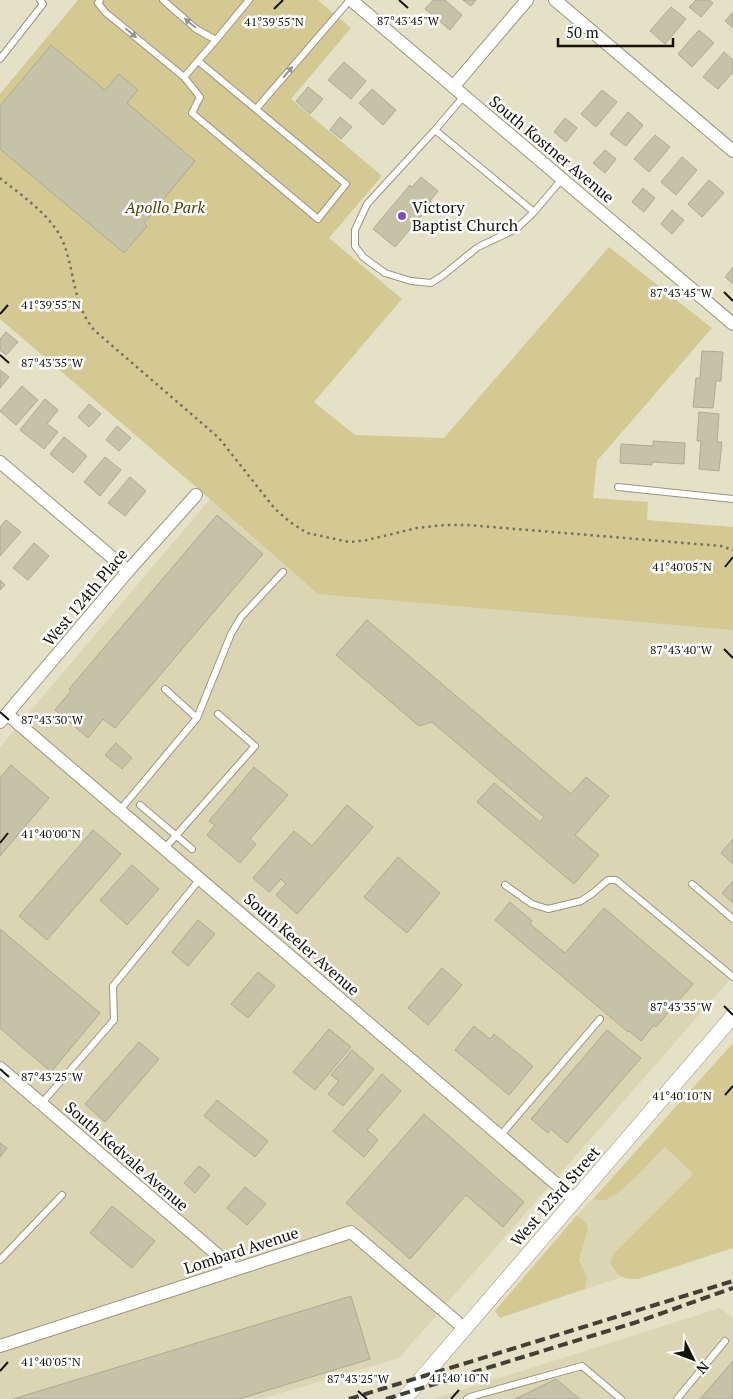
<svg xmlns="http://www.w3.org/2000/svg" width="733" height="1399" font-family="'PT Serif',serif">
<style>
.built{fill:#dbd5b3}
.green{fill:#d4c993}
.building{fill:#c6c2a8;stroke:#aeaa91}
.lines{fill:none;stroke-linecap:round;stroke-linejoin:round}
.service-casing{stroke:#9a957d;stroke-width:8}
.minor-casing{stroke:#9a957d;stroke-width:14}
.tertiary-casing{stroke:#9a957d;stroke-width:16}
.path{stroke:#737060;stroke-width:2.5;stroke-dasharray:2.5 4;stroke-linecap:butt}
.service{stroke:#fff;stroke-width:6}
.minor{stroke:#fff;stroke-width:12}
.tertiary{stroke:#fff;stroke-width:15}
.rail{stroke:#424034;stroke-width:4;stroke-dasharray:10 5;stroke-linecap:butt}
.oneway{fill:#959591}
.ticks{fill:none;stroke:#14130a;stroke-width:2}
.poi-dot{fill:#8449c0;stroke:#fff;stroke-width:2}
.labels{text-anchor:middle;stroke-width:5;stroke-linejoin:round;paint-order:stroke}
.street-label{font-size:16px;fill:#14130a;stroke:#fff}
.park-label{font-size:16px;font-style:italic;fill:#4e440a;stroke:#fff}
.poi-label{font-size:16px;fill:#14130a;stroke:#fff;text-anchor:start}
.ticks-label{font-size:12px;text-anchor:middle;fill:#14130a;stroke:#fff;stroke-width:5;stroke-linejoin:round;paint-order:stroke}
</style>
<rect width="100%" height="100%" fill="#e5e1c7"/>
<path class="built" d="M210,499L266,546L733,568V976L399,1358L261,1399H0V747Z
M665,1147L693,1174L615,1252L614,1271L622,1277L585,1289L587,1277L579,1260L582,1250L585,1222L577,1215L593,1199L598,1201L608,1199L624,1187Z
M720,1308L733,1318V1399H433Z"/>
<path class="green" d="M78,0H318L351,28L291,99L382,176L329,238L402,299L314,402L355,435L444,438L609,247L712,328L597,461L593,498L648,502L647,520L733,527V630L318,594L210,499L0,319V94Z
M733,1043V1248L638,1279C622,1279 617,1277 610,1262L615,1252L693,1174L665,1147C649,1162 626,1190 608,1199C603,1201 598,1201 593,1199Z
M577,1215L585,1222L588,1229L579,1260L587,1277L585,1289L500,1318L495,1311Z"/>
<path class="building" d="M433,0H445L462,15L450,30L425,9Z
M463,0H476L471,6Z
M696,0H709L713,3L701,17L689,7Z
M671,7L686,19L665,44L650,31Z
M733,12V28L725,21Z
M699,30L714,43L692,67L678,54Z
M51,45L105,90L119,74L138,90L127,103L195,161L144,223L147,226L124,253L0,149V106Z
M724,52L733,60V72L718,89L703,77Z
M344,62L366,81L351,99L328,80Z
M308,87L323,99L310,114L296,101Z
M372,89L396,110L383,125L359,103Z
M602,90L617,102L596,127L581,114Z
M628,112L643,125L626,146L610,134Z
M340,117L352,127L341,139L330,130Z
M565,118L577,128L566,142L554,132Z
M655,135L670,147L649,172L634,159Z
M605,150L616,159L605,173L593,163Z
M682,157L697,170L676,195L661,182Z
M421,177L438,191L430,201L432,203L395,247L373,229L410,185L412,187Z
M709,180L724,193L702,217L688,204Z
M643,188L655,198L644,212L632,202Z
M672,210L684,220L672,234L661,224Z
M733,267V284L725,277Z
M6,332L18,342L6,355L0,350V339Z
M702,351L723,352L721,381H716L713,408L693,407L696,378H700Z
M0,370L9,377L0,388Z
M22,386L38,400L16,425L0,411Z
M45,399L58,410L47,424L58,432L44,449L20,430Z
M89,404L101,414L89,427L78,417Z
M699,412L719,414L717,442H722L719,471L699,469L701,441H697Z
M117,426L131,438L119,451L106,440Z
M64,437L87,456L73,473L50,454Z
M653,441L685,443L684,464L652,462V465L620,463L621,444L653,446Z
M105,457L121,470L100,496L84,482Z
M130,477L146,491L125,516L108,503Z
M217,515L263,554L115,728L103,719L88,738L55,710L71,691L69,689Z
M6,520L21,532L0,556V527Z
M34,543L49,556L28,580L13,568Z
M0,580L5,585L0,590Z
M367,620L571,794L586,777L609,796L575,835L599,855L574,884L477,802L494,783L540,822L544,817L432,722L419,726L336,655Z
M116,743L132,758L122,769L105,755Z
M11,765L49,798L0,856V778Z
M254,767L288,795L250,839L256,844L240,863L207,835L215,825L209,821Z
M347,805L373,827L297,914L276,895L286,884L281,879L269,892L253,878L294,831L312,846Z
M93,830L121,854L47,940L19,916Z
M733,839V864L721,853Z
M398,857L440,893L407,933L364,897Z
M132,865L159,889L127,925L100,900Z
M733,881V903L722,893Z
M510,902L532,921L530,924L565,953L604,908L693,984L656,1027L654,1025L641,1041L629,1031L628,1032L495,920Z
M198,920L215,934L188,966L172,952Z
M0,929L100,1013L51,1072L0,1028Z
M442,968L462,985L428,1025L408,1008Z
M258,972L275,986L248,1018L231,1004Z
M474,1026L490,1039L494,1034L533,1066L509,1095L455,1050Z
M329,1029L351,1047L315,1090L293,1072Z
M607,1030L641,1058L567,1143L551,1129L548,1133L531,1119Z
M139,1042L159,1059L105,1122L85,1104Z
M352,1050L374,1069L343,1106L328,1094L339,1081L331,1075Z
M382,1074L401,1091L367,1130L378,1140L364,1157L333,1131Z
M217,1100L268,1141L255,1157L204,1116Z
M424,1114L524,1202L503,1227L466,1195L410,1259L346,1203Z
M0,1143L7,1148L0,1157Z
M199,1166L210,1175L195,1193L184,1183Z
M245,1187L266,1204L247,1225L227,1208Z
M112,1206L155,1241L132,1268L90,1233Z
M351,1296L370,1359L239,1399H13Z
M733,1361V1399H700Z
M556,1379L580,1399H515Z"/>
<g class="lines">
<g class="service-casing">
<path id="service" d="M100,0L98,3L105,12L184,77L200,97L192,113L318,219L346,184L198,61
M163,0L196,29L216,40L249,0
M0,59L43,4L40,0
M184,77L216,40
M464,96L435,130L534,212L562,179
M256,109L350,0
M435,130L367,204L355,230V246L363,257L385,273L411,281L431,283L442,276L478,247L516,229L534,212
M618,487L733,499
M165,689L197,718
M140,805L192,849
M120,810L197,718L231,634L241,617L283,572
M165,848L255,746L218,714
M692,884L733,919
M505,885L532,904L548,909L581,901L593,893L608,880H616L733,977
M41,1104L114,1020L113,986L200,879
M500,1136L600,1019
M0,1260L62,1195
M467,1399L470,1397L582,1366L621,1399
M677,1399L725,1341"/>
</g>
<g class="minor-casing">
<path id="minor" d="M351,0L733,324
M555,0L733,151
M453,87L527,0
M0,462L128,571
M7,714L575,1200
M0,722L128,571L196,495
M0,1068L234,1269
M0,1346L351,1232L464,1328"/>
</g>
<g class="tertiary-casing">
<path id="tertiary" d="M404,1399L733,1016"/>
</g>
<path class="path" d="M0,178C22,196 53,216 64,244C75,274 73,304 94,330L219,438L275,509L290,522L307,533L349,542L367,540L417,528L445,525H468L721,546L733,550"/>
<use href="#service" class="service"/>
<use href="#minor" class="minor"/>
<use href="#tertiary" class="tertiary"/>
<path class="rail" d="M349,1399L733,1281
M386,1399L637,1322L733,1288"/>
</g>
<defs><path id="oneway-solid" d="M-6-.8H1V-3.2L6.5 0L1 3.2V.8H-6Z" transform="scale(1.25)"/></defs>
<g class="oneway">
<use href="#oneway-solid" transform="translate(190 23) rotate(-140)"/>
<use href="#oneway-solid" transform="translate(131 33) rotate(40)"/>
<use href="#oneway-solid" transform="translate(288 72) rotate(-50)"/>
</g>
<path class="ticks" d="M399,0L408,8M274,9L283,0M724,292L733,301M0,314L8,305M0,355L9,363M725,567L733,557M724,649L733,658M0,712L9,720M0,843L8,833M724,1006L733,1015M0,1069L9,1077M725,1095L733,1086M0,1371L8,1362M358,1391L367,1399M451,1399L459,1390"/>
<circle class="poi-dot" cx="402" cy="216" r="5"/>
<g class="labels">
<g class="street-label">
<text transform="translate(552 149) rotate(40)" y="6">South Kostner Avenue</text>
<text transform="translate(85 597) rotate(-50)" y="6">West 124th Place</text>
<text transform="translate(302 944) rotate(41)" y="6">South Keeler Avenue</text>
<text transform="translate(127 1156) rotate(41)" y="6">South Kedvale Avenue</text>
<text transform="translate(555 1196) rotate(-49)" y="6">West 123rd Street</text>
<text transform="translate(241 1250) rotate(-18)" y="6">Lombard Avenue</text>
</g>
<g class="park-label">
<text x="165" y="213">Apollo Park</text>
</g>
<g class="poi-label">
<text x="412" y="213">Victory<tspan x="412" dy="18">Baptist Church</tspan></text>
</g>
</g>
<g class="ticks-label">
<text x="408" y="25">87°43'45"W</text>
<text x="274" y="26">41°39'55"N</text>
<text x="681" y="297">87°43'45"W</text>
<text x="51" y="309">41°39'55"N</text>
<text x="52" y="367">87°43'35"W</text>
<text x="682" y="571">41°40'05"N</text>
<text x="681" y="654">87°43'40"W</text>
<text x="52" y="724">87°43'30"W</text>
<text x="51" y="838">41°40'00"N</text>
<text x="681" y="1011">87°43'35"W</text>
<text x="52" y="1081">87°43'25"W</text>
<text x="682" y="1100">41°40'10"N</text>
<text x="51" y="1366">41°40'05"N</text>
<text x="459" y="1382">41°40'10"N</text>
<text x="358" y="1383">87°43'25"W</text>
</g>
<g transform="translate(693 1359) rotate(132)" stroke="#ffffff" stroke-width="4" paint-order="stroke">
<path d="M0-4L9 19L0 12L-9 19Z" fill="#14130a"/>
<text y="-8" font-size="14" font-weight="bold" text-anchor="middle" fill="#14130a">N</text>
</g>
<path d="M558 38v8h115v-8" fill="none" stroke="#14130a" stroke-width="2.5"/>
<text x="566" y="38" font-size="15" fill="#14130a" stroke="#ffffff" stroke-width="4" paint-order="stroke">50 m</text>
</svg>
